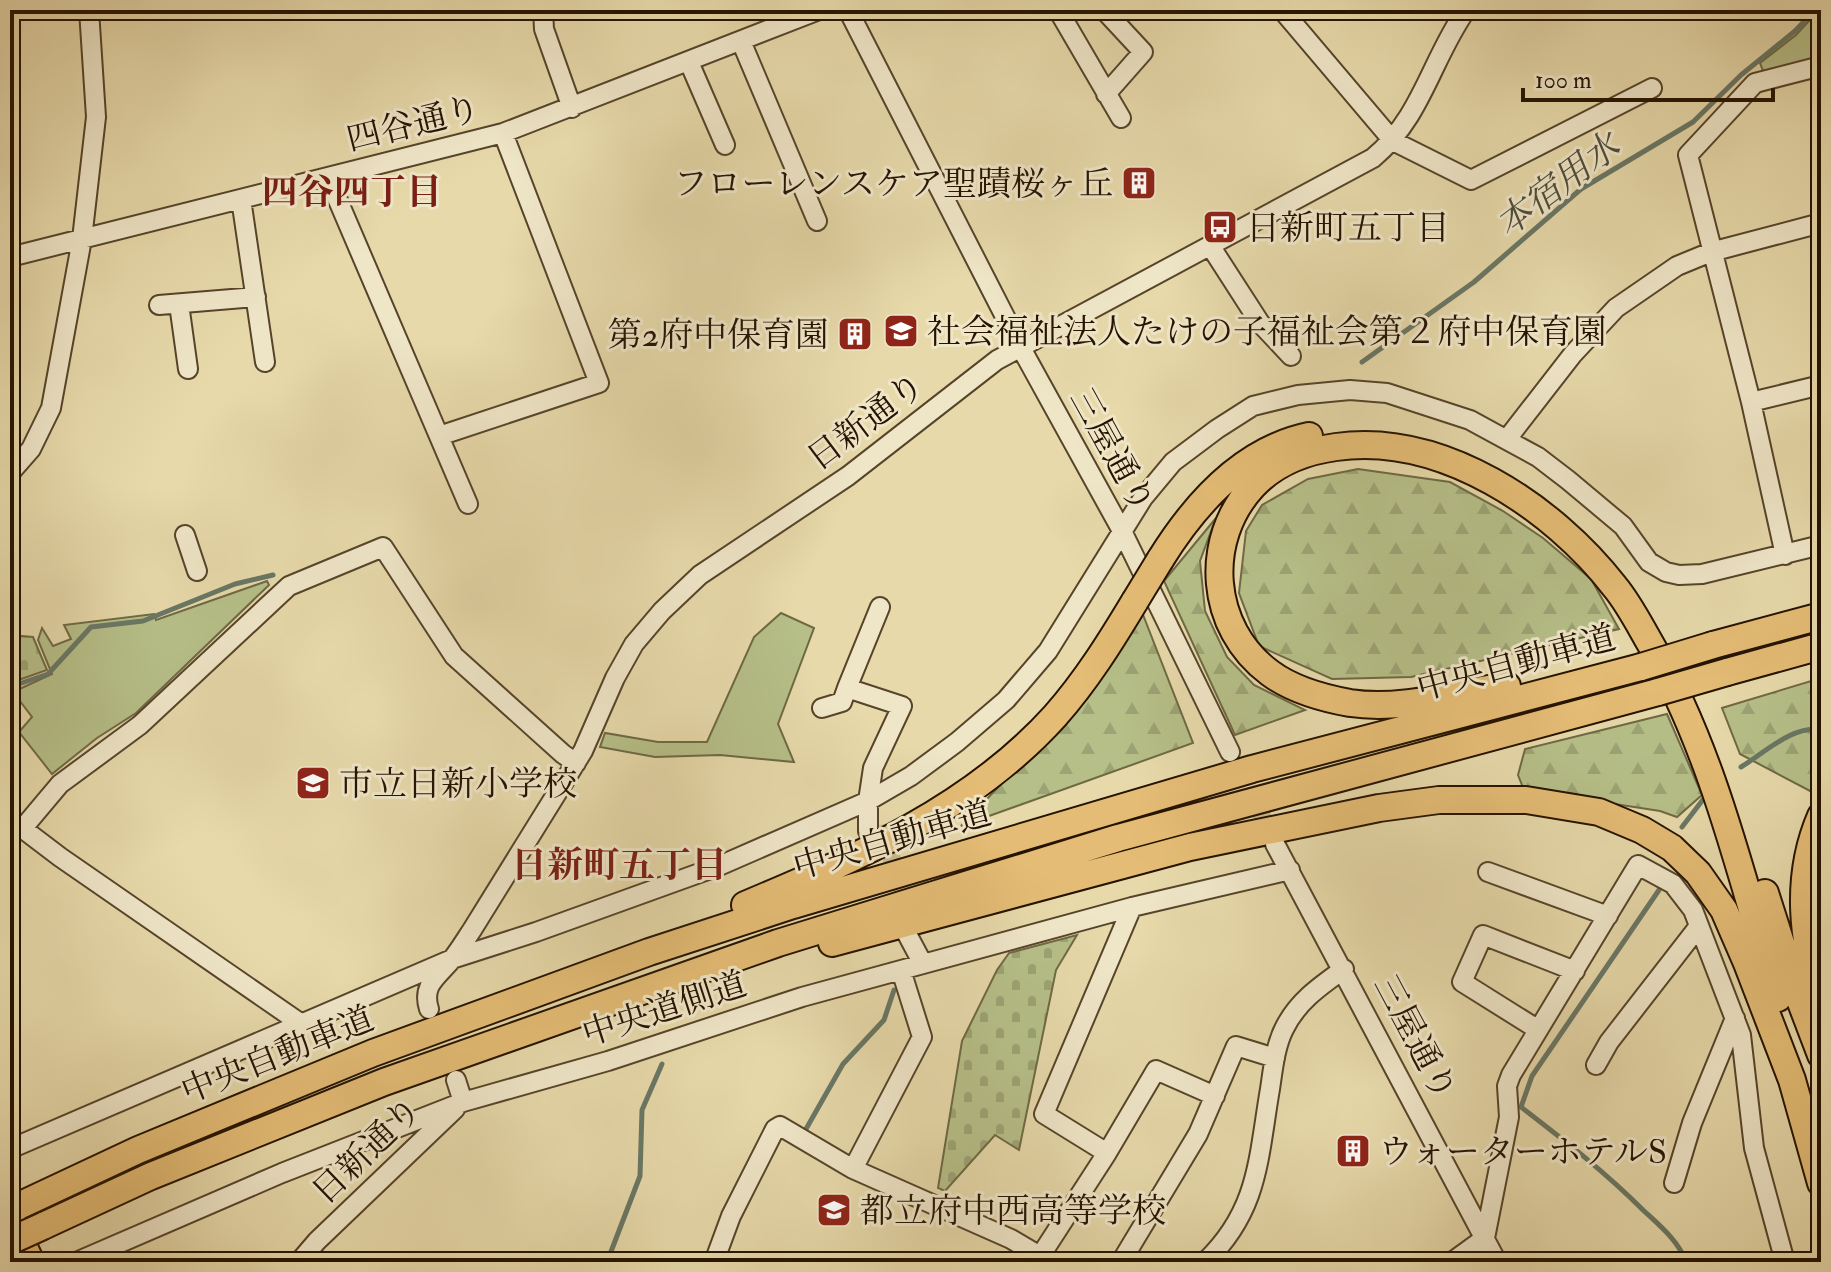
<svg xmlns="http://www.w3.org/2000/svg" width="1831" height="1272" font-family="'IM FELL Double Pica','Noto Serif JP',serif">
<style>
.forest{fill:url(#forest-firs);stroke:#6e6944;stroke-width:2}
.cemetery{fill:url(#cemetery-stones);stroke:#6e6944;stroke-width:2}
.green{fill:#b6bf88;stroke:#6e6944;stroke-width:2}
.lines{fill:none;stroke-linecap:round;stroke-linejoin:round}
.stream{stroke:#697765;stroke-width:5}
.minor-tunnel{stroke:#cabb90;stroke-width:18;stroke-dasharray:18 9;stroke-linecap:butt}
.minor-casing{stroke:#56442a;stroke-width:22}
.major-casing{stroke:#251300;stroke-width:26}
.highway-casing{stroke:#251300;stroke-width:30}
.minor{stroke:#efe6c8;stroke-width:18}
.major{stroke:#e4bc75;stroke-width:22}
.highway{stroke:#e4bc75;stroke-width:26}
.highway-bridge-casing{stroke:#251300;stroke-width:30;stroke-linecap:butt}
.highway-bridge{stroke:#e4bc75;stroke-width:26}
.labels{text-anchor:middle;stroke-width:6;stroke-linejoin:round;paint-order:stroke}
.street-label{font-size:34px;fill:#251300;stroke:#efe6c8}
.poi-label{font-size:34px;fill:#251300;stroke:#efe6c8;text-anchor:start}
.water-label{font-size:36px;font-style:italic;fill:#4d4d3b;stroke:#efe6c8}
.neighbourhood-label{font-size:36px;font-weight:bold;fill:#7a1f14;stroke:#efe6c8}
</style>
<defs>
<pattern id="forest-firs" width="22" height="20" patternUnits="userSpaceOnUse" patternTransform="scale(2)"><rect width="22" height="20" fill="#b6bf88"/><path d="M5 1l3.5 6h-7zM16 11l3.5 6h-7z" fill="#9ca374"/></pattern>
<pattern id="cemetery-stones" width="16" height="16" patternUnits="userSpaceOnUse" patternTransform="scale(2)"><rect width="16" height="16" fill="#b6bf88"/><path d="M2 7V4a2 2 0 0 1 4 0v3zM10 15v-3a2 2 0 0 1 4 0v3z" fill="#9ca374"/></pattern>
</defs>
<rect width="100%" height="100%" fill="#e7d9aa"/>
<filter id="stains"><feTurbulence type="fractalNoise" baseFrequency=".0025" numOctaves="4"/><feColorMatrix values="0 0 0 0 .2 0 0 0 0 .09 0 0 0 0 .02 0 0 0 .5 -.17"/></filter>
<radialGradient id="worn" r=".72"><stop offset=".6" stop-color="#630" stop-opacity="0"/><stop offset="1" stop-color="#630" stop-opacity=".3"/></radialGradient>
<path class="forest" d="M1358,469L1450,482L1503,511L1543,538L1591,579L1619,629L1411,677L1332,679L1259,646L1239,593L1246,531L1262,505L1308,479Z
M1216,518L1200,561L1205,611L1227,657L1254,685L1305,710L1235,735L1164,581Z
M1140,607L1193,743L961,826L1054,729Z
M1821,678V784L1812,792L1740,754L1722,708Z
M1667,714L1702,795L1677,817L1660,811L1524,790L1518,775L1525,749Z"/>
<path class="cemetery" d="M10,635L33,637L47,670L10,683Z
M1077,935L1056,970L1019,1150L995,1135L945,1191L938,1188L962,1041L997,970L1009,953Z"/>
<path class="green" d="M1819,10H1821V59L1765,76L1760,63L1796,35Z
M267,581L269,585L136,713L97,738L52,774L19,732L32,717L13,692L52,674L38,640L42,628L53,646L71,639L64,625L154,614L156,620Z
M781,613L814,628L778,724L794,762L720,755L655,757L600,747L605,733L658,742H707L754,637Z"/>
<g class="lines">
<path class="stream" d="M1362,362L1474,282L1581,189L1693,122L1741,75L1795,31L1815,10
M10,687L48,674L91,627L143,621L235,584L273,575
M1741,767C1763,754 1794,724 1821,730
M1682,827L1705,797
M1659,890L1532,1076L1521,1107C1564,1140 1605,1172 1643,1210C1659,1225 1679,1241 1686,1262
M806,1129L843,1064L884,1020L894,990
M607,1262L640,1176L642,1110L662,1064"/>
<path class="minor-tunnel" d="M1237,765L1273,839
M881,825L910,914"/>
<g class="minor-casing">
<path id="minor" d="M543,10L544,29L572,108
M848,10L1020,346L1122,531L1230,752
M1058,10L1121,118
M1104,10L1143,52L1106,94
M1282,10L1393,141L1471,180L1652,88
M741,41L817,221
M689,62L725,145
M328,177L468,504
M241,199L265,362
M1211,247L1260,323L1291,356
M10,257L503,133L819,10
M179,304L188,369
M159,305L256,297
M1751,402L1821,385
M439,436L599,383L503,133
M1507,439L1573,354L1616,308L1677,266L1711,252L1821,223
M10,473L31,449L51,408L82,239L96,117L89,10
M185,535L197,571
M1785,555L1751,402L1688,155L1755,83L1821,66
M822,708L842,702L847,688
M10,819L60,857L300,1023
M23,828L60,784L140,725L289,586L383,547L454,656L563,754L576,763
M868,831V801L873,768L902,706L847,688L880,607
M1275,844L1497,1262
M1488,872L1608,916
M907,934L923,964
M429,1009C421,984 439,976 453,958C460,949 466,939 472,930L583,751L615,678L634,644L662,611L700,575L848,476L997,360L1373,158C1422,117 1431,60 1466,10
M1537,1029L1462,982L1483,935L1575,971
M1596,1065L1609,1042L1699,926
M456,1080L463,1102
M10,1149L452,959L536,932L719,866L868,801L911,776L957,742L1006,700L1048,651L1143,498L1173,462L1217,429L1253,406L1298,395L1350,390L1387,393L1470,420L1538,457L1568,480L1623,526L1649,562L1666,572L1679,575L1702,574L1821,545
M1107,1153L1156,1070L1215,1096
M853,1169L922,1037L901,970
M1674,1183L1692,1123L1735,1018
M1041,1255L1107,1153L1044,1114L1132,907
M76,1262L282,1173L463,1102L608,1061L802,997L1132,907L1290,870
M299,1262L317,1241L455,1109
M714,1262L731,1216L775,1129L780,1126L853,1169L1011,1239L1050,1262
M1121,1262L1198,1134L1236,1046L1275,1058
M1205,1262C1259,1210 1258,1159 1270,1089C1273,1069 1275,1047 1284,1029C1297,1002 1320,986 1344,969
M1452,1262L1485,1238L1509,1117L1507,1086L1511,1075L1638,865L1673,884L1693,910L1741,1035L1754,1148L1785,1262"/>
</g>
<g class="major-casing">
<path id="major" d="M10,1212L33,1262"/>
</g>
<g class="highway-casing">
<path id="highway" d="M1160,560C1194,505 1242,450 1309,436
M1713,645L1821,616
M1727,672L1821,646
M1507,686C1455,693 1403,711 1350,703C1322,698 1293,690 1270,673C1209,628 1203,540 1253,486C1275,463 1306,451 1336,447C1442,432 1553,507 1615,587C1629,604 1639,624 1650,643C1714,754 1741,877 1778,998
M1821,816C1794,878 1803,941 1821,1004
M1765,893L1794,984L1821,1055
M745,905C857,858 972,808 1055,716C1086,681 1111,641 1135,601
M832,943L1190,847L1379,808L1439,800H1526L1599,812L1642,830L1672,848L1698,873L1724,910L1747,963L1792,1080L1821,1183
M10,1210L138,1150L373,1053L649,952L793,905L1252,769L1641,667
M43,1226L151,1176L384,1082L778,943L1118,838L1658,692"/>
</g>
<use href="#minor" class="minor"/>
<use href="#major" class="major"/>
<use href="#highway" class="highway"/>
<g class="highway-bridge-casing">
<path id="highway-bridge" d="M1135,601L1160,560
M1641,667L1713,645
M1658,692L1727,672
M10,1241L43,1226"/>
</g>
<use href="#highway-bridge" class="highway-bridge"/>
</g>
<defs>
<g id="building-square" transform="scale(1.8)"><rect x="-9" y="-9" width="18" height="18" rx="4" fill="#8f2418" stroke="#efe6c8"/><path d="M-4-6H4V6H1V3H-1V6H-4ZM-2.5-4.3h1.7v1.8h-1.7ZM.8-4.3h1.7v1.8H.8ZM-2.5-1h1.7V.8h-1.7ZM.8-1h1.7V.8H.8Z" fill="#fff"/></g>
<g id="bus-square" transform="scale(1.8)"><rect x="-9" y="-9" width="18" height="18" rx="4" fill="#8f2418" stroke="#efe6c8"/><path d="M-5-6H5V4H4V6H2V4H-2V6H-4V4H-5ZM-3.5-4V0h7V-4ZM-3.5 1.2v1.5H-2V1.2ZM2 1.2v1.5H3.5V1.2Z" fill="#fff"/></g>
<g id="school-square" transform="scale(1.8)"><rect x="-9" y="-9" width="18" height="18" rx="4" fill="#8f2418" stroke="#efe6c8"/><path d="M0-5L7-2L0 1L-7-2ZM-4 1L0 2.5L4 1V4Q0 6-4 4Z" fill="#fff"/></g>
</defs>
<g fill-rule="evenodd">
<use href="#building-square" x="1139" y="183"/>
<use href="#bus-square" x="1220" y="227"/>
<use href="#school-square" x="901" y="331"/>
<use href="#building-square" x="855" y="334"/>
<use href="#school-square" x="313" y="783"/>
<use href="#building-square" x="1353" y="1151"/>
<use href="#school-square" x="834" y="1210"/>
</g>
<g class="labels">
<g class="street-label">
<text transform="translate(413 123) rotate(-14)" y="12">四谷通り</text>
<text transform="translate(865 421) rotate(-37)" y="12">日新通り</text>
<text transform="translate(1113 450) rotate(61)" y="12">三屋通り</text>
<text transform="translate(1516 662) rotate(-15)" y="12">中央自動車道</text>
<text transform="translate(892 839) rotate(-16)" y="12">中央自動車道</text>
<text transform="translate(664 1008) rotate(-18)" y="12">中央道側道</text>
<text transform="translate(1416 1037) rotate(62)" y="12">三屋通り</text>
<text transform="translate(277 1054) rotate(-22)" y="12">中央自動車道</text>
<text transform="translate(366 1150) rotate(-44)" y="12">日新通り</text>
</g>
<g class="poi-label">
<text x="1113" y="195" text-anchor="end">フローレンスケア聖蹟桜ヶ丘</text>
<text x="1246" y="239">日新町五丁目</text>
<text x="927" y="343">社会福祉法人たけの子福祉会第２府中保育園</text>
<text x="829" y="346" text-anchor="end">第2府中保育園</text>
<text x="339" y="795">市立日新小学校</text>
<text x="1379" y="1163">ウォーターホテルS</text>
<text x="860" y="1222">都立府中西高等学校</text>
</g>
<g class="water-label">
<text transform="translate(1557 184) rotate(-37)" y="13">本宿用水</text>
</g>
<g class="neighbourhood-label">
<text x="352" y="204">四谷四丁目</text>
<text x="619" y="877">日新町五丁目</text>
</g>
</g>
<rect width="1831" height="1272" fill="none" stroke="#e7d9aa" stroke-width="40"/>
<rect x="12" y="12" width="1807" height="1248" fill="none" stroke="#251300" stroke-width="4"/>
<rect x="20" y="20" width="1791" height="1232" fill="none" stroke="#251300" stroke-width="2"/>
<path d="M1523 88v12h250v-12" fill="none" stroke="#251300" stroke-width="4"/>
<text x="1535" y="88" font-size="24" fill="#251300" stroke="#efe6c8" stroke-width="6" paint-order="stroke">100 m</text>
<rect width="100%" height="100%" filter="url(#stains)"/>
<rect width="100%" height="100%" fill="url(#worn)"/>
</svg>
